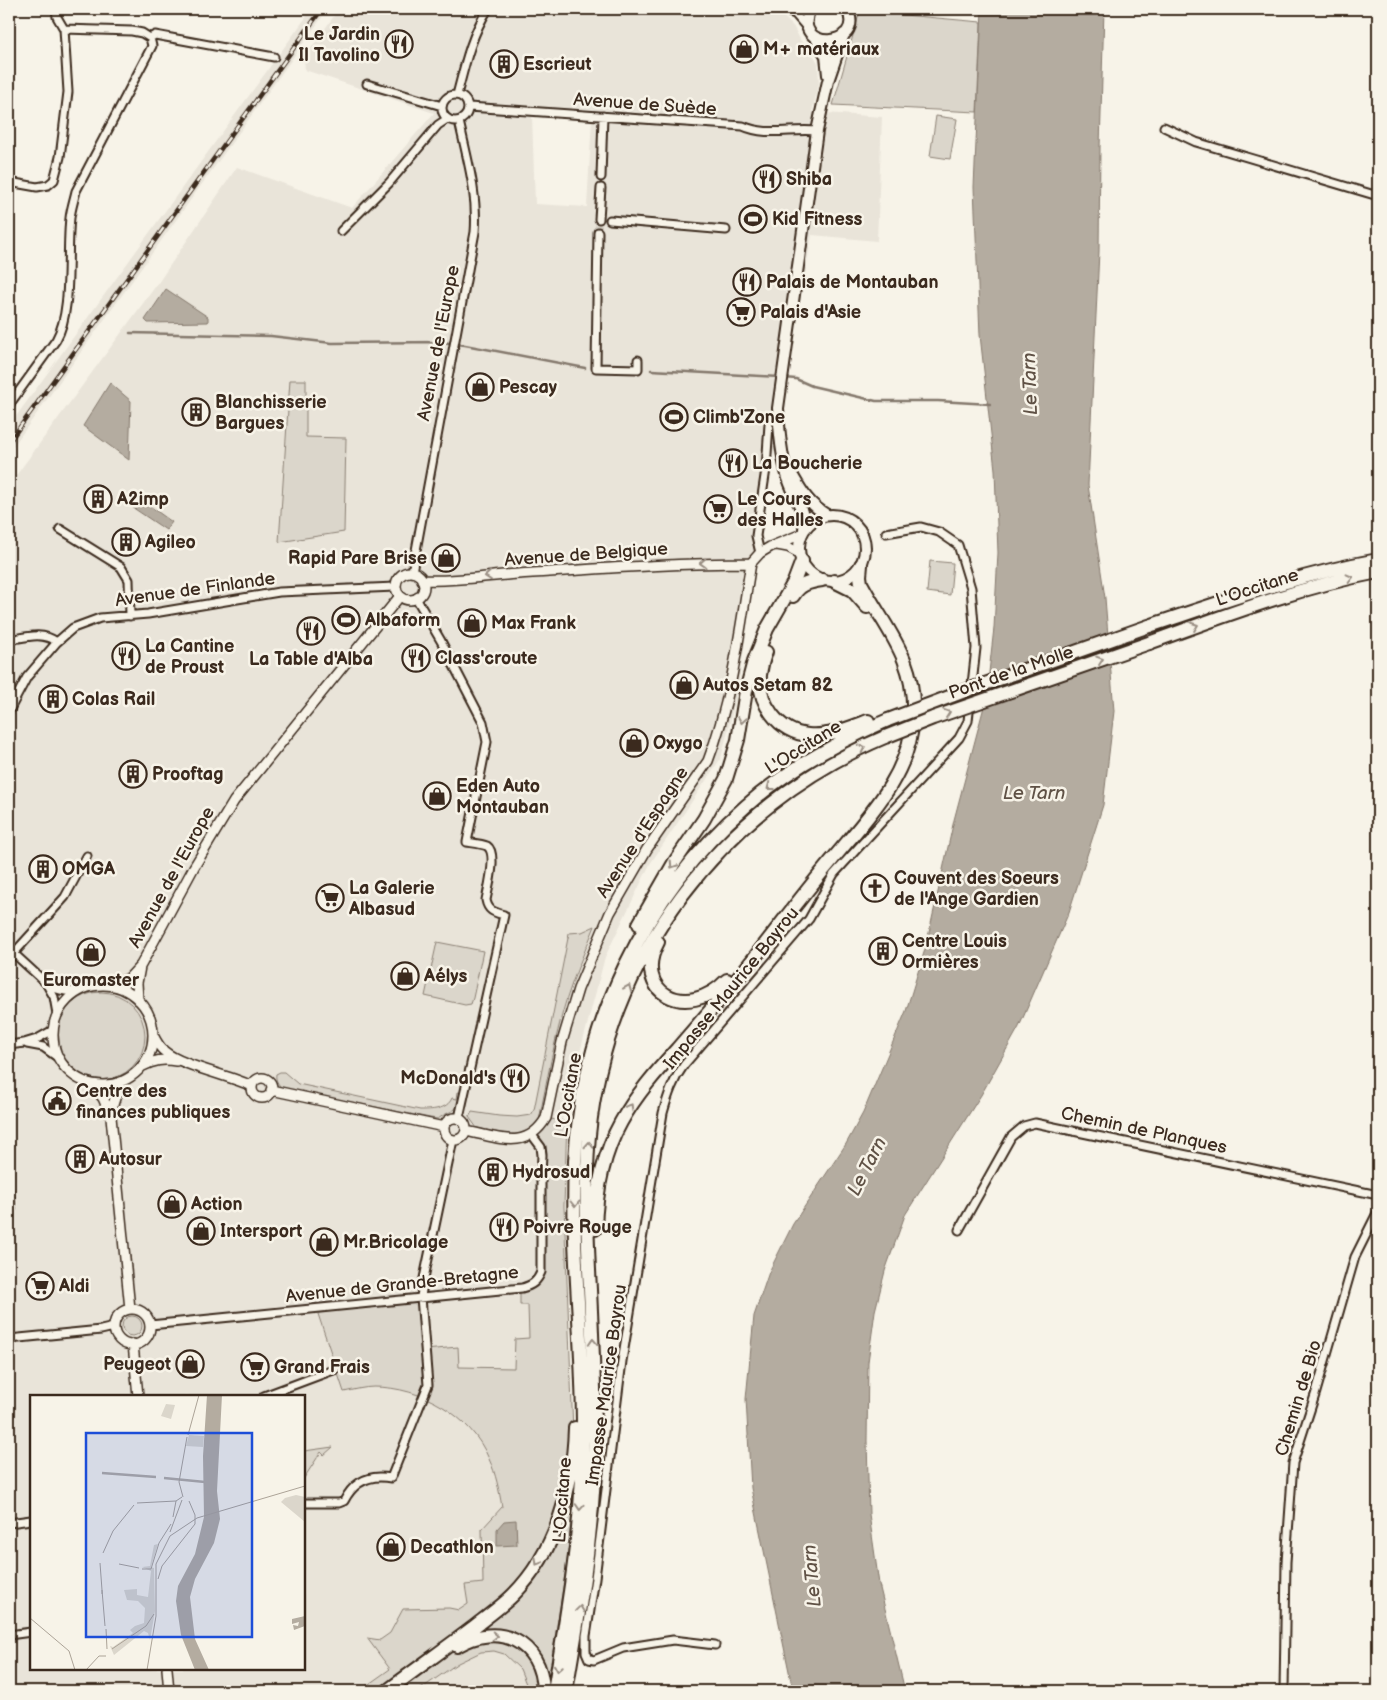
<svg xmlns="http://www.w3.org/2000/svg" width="1387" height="1700" font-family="'Balsamiq Sans',sans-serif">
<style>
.built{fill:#e9e4d9;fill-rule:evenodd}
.green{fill:#dbd6cb;stroke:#8b8074}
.water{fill:#b4aca0;stroke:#84786c}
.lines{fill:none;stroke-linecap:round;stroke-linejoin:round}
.stream{stroke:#84786c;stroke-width:2.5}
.street-tunnel{stroke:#d1cbc0;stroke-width:7;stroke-dasharray:7 3.5;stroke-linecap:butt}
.street-casing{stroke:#3b2a1e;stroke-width:11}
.secondary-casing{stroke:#3b2a1e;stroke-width:12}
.primary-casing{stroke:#3b2a1e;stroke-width:14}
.highway-casing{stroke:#3b2a1e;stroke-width:16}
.street{stroke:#f7f3e8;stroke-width:7}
.secondary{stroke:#f7f3e8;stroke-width:9}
.primary{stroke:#f7f3e8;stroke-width:10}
.highway{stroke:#f7f3e8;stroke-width:12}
.rail-casing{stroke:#3b2a1e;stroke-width:4.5}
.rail{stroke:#f7f3e8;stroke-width:2.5;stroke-dasharray:8;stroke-linecap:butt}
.highway-bridge-casing{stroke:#3b2a1e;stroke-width:16;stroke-linecap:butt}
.highway-bridge{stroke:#f7f3e8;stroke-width:12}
.oneway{stroke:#998e83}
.labels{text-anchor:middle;stroke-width:5;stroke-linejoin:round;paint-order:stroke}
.poi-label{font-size:18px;font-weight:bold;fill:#3b2a1e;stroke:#f7f3e8;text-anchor:start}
.street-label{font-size:18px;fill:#3b2a1e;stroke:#f7f3e8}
.water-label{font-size:19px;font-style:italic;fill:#5f5145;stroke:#f7f3e8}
.inset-river{fill:none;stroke:#b4aca0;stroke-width:2.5}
.inset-road{fill:none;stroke:#aca397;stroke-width:1}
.view{fill:#1d4ed8;fill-opacity:0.15;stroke:#1d4ed8;stroke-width:2.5}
.inset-edge{fill:none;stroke:#3b2a1e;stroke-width:2.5}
</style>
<rect width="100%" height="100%" fill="#f7f3e8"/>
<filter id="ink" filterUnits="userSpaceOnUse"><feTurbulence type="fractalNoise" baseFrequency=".02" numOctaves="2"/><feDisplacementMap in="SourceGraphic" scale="10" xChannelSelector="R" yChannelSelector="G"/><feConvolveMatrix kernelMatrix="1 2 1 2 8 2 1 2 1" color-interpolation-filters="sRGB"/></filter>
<g filter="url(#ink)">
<path class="built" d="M312,9H328L9,452V426Z
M339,9H782L781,14L793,26L801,41L810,49L818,63L819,84L812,112L882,117L877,241L812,235L774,449L737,694L721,758L650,864L605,957L558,1136L529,1557L372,1691H9V485L158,283L237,167L352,208L434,113L305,70L304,58ZM532,115L592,118L587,207L535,204ZM31,1396H304V1669H31Z
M494,1651L504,1654L520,1669L526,1684V1691H418L458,1663L481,1652Z"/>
<path class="green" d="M860,11L981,22L977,112L833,105Z
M936,116L957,119L950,159L930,156Z
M290,380H306V437L346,438L344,532L279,542Z
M930,561L953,563L950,595L927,592Z
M595,926C585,951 574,975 566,1001C554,1040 547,1081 539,1120C525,1143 498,1132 477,1128L469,1117L472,1112L499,1116L517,1117L531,1115L534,1110L569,933L582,932Z
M437,942L483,951L473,998L471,1004L465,1005L425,996Z
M57 1036a44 44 0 1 1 88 0a44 44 0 1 1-88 0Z
M280,1072H284L298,1084L420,1110C431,1110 447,1110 452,1098L457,1099L458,1092L461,1093C456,1116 454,1107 438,1119L430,1118L282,1088C278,1084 275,1080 276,1074Z
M546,1118L567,1122L564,1206L575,1481L567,1562L549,1675L545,1691H526V1684L520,1669L504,1654L494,1651L481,1652L458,1663L418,1691H359L390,1669L367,1638L380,1640L390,1633L403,1609L449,1608L459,1610L468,1604L465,1585L483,1583L482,1529L502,1507C499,1490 496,1474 489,1459C471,1415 421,1387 374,1387C364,1387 354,1390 344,1392L316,1308L421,1297L425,1350L458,1347L459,1367L514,1368L515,1339L529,1338L528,1305H520V1293L538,1280L542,1155L532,1135Z
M122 1326a10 10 0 1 1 20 0a10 10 0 1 1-20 0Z
M333,1447L324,1455L321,1452L304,1478V1451Z"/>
<path class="water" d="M982,9H1104L1100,147L1099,251L1088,485L1105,598L1114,711L1103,805L1069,912L1019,1027L981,1095L905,1215L885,1271L875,1311L868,1362L867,1441L869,1514L879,1584L905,1691H795L791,1681L751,1488L746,1399L754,1316L769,1272L793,1224L846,1144L863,1113L906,1011L926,946L954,820L986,699L994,628L998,553L995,470L980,335L974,187Z
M166,289L208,317V322L148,323L145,320Z
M110,383L131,401L129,460L83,426Z
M133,494L172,522L166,530L126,503Z
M516,1520L517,1545L497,1546V1529L504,1521Z"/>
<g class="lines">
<path class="stream" d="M130,333L271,336L332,343L441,342L465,345L585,368
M651,370L779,377
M784,378L796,379L812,386L876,401H938L990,404"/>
<path class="street-tunnel" d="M598,232L599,219L610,220"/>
<g class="street-casing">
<path id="street" d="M56,9L57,17L64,29L132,31L142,33L150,38L155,35L274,57
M780,9L795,14L807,28
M367,84L442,106
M442 108a13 13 0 1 1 26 0a13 13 0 1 1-26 0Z
M457,95C465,64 471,36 488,9
M469,107L743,126C767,137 792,128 817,131
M1164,127L1196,142L1378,196
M601,177L603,116
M9,182L37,187L48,185L54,180L60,157L68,92L64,29
M599,219L601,188
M610,220L726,230
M341,231L389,183L438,125L447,119
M598,232L596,368L638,369V360
M9,405L56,340C73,311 66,253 70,218C71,209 74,200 76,191L152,46L150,38
M60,529L121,567L129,580L130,616
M760,553L756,536L766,469L769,424
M412,572L475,232C478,194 467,158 459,121
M416,598L441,641L483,722L487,742L467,842C473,843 482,844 487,846C498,853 488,889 486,900C488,911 494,912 504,915L459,1118
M9,640C26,637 42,631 57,642
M9,711L27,677L57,642L73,628L100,618L148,614L279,592L395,587
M9,949L46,983L54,997L57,1014
M14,953L65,897L87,856
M48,985C60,991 68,993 81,990
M27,1044L43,1047L57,1057
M9,1045L24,1043L37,1039L53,1030
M9,1191L11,1209
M959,1230L1011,1137L1024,1126L1035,1123L1378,1195
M150,1325L522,1288C532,1285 537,1282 541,1272V1175L542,1155L541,1147L532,1135
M9,1339L101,1330L114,1327
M264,1396L336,1369
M304,1503H339L344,1501C354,1481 370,1474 391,1478L428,1385L421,1297L423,1283L453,1140
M9,1523L31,1520
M9,1635L31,1632
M715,1645L673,1640L623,1648L594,1660L589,1659L586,1652V1636L595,1578L622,1361L663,1113C668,1095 673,1080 684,1065L809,919L834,874L959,738L968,721L976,648L971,588L958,545L939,532L921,527L886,533
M1284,1691L1286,1562L1293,1463L1316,1392L1355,1257L1378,1211"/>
</g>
<g class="secondary-casing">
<path id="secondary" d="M777,545L788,547L799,553
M396 586a14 14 0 1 1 28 0a14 14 0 1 1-28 0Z
M422,580C454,582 486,576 518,574C596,569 673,563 751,563
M53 1035a50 50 0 1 1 100 0a50 50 0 1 1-100 0Z
M112,986L129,978L141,965L194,867L234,801L400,596
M138,1000L137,983L140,967
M153,1035C156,1041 159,1047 164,1051C181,1066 229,1075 252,1086
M143,1066C154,1060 163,1059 176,1061
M252 1088a10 10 0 1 1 20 0a10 10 0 1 1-20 0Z
M92,1085L103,1098L111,1117L130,1309
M271,1090L444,1127
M111,1114C112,1104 119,1091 118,1083
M444 1129a11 11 0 1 1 22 0a11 11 0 1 1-22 0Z
M466,1131C498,1137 526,1152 546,1118L562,1042L578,989L610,913L647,849L708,761C732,699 740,629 751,563L760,553L770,547L802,534
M114 1327a18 18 0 1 1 36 0a18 18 0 1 1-36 0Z
M133,1344L138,1396
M167,1669L169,1691"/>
</g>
<g class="primary-casing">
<path id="primary" d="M810,9C790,52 867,49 847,9
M816,38L826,56L828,75
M790,471C801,490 808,504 827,515
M799 548a33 33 0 1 1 66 0a33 33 0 1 1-66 0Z
M804,530C806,510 792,494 787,475C781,453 779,430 778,408L817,131L828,81L844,34"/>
</g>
<g class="highway-casing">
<path id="highway" d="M834,581L852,590L867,607
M793,596C800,584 809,582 822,580
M1149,626C1225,601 1300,574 1378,560
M1149,643C1224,616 1299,587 1378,572
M766,652C763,659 761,667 760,675C758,703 778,732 808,735C828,737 849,728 868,721
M639,924L674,863L704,819L726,779L738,740L746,691L754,661L767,629L794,582L802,561
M658,942C631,992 687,1022 727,980
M595,1229C596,1192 603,1154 621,1122C636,1095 656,1072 677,1049C696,1027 715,1005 734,983C768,942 798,900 832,860C867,818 911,774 913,716C916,658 886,630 861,583L860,576L861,565
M457,1646C498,1621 542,1641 543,1691
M387,1691C416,1669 446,1648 475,1626C488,1616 502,1606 513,1595C557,1551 573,1487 575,1428
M554,1691C568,1607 583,1524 583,1438C584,1346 571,1253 575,1161C582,1026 644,895 746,806C788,769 837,742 888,720
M566,1691C580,1609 594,1527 595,1444C595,1386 592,1328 589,1270C587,1225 585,1180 589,1135C606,958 721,806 885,737"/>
</g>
<use href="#street" class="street"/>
<use href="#secondary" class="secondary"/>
<use href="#primary" class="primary"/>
<use href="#highway" class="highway"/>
<g class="rail-casing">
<path id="rail" d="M9,442L322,9"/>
</g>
<use href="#rail" class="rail"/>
<g class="highway-bridge-casing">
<path id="highway-bridge" d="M888,720L965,691L1149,626
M885,737L933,718L1149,643"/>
</g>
<use href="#highway-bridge" class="highway-bridge"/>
</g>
<defs><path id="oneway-chevron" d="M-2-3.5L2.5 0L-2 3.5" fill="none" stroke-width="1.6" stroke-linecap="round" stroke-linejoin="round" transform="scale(1.25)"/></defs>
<g class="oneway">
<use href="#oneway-chevron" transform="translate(703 563) rotate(178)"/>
<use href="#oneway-chevron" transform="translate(488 576) rotate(175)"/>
<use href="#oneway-chevron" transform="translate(1350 578) rotate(-14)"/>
<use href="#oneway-chevron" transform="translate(1195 626) rotate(-20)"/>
<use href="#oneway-chevron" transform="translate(1100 660) rotate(-19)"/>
<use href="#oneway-chevron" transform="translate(947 713) rotate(-19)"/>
<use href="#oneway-chevron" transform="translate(742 720) rotate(99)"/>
<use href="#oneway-chevron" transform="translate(862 748) rotate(-26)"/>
<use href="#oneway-chevron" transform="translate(770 787) rotate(142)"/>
<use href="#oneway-chevron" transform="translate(673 865) rotate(123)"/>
<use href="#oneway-chevron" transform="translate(628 988) rotate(-67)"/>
<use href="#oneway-chevron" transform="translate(630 1107) rotate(-58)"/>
<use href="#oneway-chevron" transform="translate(589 1145) rotate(-87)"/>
<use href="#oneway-chevron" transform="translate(575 1204) rotate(90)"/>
<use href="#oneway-chevron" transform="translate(593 1342) rotate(-93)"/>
<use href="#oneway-chevron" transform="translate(580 1507) rotate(94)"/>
<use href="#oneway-chevron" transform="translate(538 1562) rotate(121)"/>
<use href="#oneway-chevron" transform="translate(580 1609) rotate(-82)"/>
<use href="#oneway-chevron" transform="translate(495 1636) rotate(3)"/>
<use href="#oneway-chevron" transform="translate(558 1668) rotate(99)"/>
</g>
</g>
<defs>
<g id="restaurant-ring" transform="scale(1.4375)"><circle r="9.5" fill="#f7f3e8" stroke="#3b2a1e" stroke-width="1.5"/><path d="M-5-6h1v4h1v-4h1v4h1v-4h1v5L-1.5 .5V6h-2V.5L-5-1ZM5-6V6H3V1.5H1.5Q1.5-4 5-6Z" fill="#3b2a1e"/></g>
<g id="shop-ring" transform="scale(1.4375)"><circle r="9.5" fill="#f7f3e8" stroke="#3b2a1e" stroke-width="1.5"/><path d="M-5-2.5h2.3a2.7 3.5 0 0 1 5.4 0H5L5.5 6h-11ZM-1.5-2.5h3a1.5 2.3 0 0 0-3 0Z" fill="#3b2a1e"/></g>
<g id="building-ring" transform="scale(1.4375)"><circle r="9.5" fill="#f7f3e8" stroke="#3b2a1e" stroke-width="1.5"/><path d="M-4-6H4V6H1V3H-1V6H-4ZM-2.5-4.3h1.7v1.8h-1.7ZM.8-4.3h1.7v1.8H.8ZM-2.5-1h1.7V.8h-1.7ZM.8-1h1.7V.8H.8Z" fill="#3b2a1e"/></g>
<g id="stadium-ring" transform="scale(1.4375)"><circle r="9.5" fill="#f7f3e8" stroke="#3b2a1e" stroke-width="1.5"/><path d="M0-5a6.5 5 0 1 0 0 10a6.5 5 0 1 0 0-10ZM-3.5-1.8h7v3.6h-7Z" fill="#3b2a1e"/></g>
<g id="supermarket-ring" transform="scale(1.4375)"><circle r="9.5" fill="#f7f3e8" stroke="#3b2a1e" stroke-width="1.5"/><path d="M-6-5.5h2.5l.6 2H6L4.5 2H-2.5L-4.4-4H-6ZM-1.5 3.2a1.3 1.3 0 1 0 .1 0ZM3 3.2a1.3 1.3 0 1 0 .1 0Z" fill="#3b2a1e"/></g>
<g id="church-ring" transform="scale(1.4375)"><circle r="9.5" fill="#f7f3e8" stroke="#3b2a1e" stroke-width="1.5"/><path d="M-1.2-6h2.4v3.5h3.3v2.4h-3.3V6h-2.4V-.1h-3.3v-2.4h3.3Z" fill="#3b2a1e"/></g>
<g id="civic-ring" transform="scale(1.4375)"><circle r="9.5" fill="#f7f3e8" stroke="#3b2a1e" stroke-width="1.5"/><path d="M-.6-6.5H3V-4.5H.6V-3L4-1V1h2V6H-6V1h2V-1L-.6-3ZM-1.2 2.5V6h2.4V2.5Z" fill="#3b2a1e"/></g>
</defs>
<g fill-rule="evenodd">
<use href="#restaurant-ring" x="399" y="44"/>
<use href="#shop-ring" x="744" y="49"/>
<use href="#building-ring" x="504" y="64"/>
<use href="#restaurant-ring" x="767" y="179"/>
<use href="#stadium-ring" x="753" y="219"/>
<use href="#restaurant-ring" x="747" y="282"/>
<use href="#supermarket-ring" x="741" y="312"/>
<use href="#shop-ring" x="480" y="387"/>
<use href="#building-ring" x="196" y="412"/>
<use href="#stadium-ring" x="674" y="417"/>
<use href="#restaurant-ring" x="733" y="463"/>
<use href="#building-ring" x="98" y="499"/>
<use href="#supermarket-ring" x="718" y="509"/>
<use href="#building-ring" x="126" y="542"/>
<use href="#shop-ring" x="446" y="558"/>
<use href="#stadium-ring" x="346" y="620"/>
<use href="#shop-ring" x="472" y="623"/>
<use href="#restaurant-ring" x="311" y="631"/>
<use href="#restaurant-ring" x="126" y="656"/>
<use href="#restaurant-ring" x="416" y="658"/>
<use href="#shop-ring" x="684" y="685"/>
<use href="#building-ring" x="53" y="699"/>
<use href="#shop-ring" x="634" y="743"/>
<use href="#building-ring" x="133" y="774"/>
<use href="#shop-ring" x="437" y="796"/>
<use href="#building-ring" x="43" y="869"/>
<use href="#church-ring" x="875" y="888"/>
<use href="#supermarket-ring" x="330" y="898"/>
<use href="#building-ring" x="883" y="951"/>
<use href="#shop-ring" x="91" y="952"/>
<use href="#shop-ring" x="405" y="976"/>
<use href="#restaurant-ring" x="515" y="1078"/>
<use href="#civic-ring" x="57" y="1101"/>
<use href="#building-ring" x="80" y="1159"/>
<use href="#building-ring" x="493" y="1172"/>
<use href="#shop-ring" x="172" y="1204"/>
<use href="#restaurant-ring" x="504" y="1227"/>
<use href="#shop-ring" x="201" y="1231"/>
<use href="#shop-ring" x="324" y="1242"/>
<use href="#supermarket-ring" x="40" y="1286"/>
<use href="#shop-ring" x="190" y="1364"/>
<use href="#supermarket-ring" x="255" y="1367"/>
<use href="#shop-ring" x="391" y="1547"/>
</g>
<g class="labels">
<g class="poi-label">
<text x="380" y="40" text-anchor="end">Le Jardin<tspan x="380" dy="21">Il Tavolino</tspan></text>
<text x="763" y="55">M+ matériaux</text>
<text x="523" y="70">Escrieut</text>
<text x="786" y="185">Shiba</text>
<text x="772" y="225">Kid Fitness</text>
<text x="766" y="288">Palais de Montauban</text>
<text x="760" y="318">Palais d'Asie</text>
<text x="499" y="393">Pescay</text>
<text x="215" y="408">Blanchisserie<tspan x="215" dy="21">Bargues</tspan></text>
<text x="693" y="423">Climb'Zone</text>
<text x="752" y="469">La Boucherie</text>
<text x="117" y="505">A2imp</text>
<text x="737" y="505">Le Cours<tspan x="737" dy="21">des Halles</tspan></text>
<text x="145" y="548">Agileo</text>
<text x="427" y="564" text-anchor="end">Rapid Pare Brise</text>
<text x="365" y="626">Albaform</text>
<text x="491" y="629">Max Frank</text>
<text x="145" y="652">La Cantine<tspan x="145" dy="21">de Proust</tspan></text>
<text x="435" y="664">Class'croute</text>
<text x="311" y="665" text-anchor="middle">La Table d'Alba</text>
<text x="703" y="691">Autos Setam 82</text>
<text x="72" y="705">Colas Rail</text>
<text x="653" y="749">Oxygo</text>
<text x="152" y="780">Prooftag</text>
<text x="456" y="792">Eden Auto<tspan x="456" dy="21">Montauban</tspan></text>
<text x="62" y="875">OMGA</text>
<text x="894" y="884">Couvent des Soeurs<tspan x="894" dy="21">de l'Ange Gardien</tspan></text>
<text x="349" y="894">La Galerie<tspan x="349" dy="21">Albasud</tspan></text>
<text x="902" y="947">Centre Louis<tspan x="902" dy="21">Ormières</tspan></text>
<text x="424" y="982">Aélys</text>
<text x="91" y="986" text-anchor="middle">Euromaster</text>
<text x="496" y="1084" text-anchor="end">McDonald's</text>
<text x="76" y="1097">Centre des<tspan x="76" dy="21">finances publiques</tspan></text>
<text x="99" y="1165">Autosur</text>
<text x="512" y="1178">Hydrosud</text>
<text x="191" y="1210">Action</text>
<text x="523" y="1233">Poivre Rouge</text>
<text x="220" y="1237">Intersport</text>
<text x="343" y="1248">Mr.Bricolage</text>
<text x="59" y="1292">Aldi</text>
<text x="171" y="1370" text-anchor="end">Peugeot</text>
<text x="274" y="1373">Grand Frais</text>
<text x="410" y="1553">Decathlon</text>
</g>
<g class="street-label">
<text transform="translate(645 104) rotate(4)" y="6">Avenue de Suède</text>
<text transform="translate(438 343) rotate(-79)" y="6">Avenue de l'Europe</text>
<text transform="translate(586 554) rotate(-4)" y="6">Avenue de Belgique</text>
<text transform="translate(1257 587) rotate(-18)" y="6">L'Occitane</text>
<text transform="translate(195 589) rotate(-8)" y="6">Avenue de Finlande</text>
<text transform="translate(1011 672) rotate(-19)" y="6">Pont de la Molle</text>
<text transform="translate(803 747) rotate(-32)" y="6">L'Occitane</text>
<text transform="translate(642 832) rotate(-57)" y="6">Avenue d'Espagne</text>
<text transform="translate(171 877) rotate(-61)" y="6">Avenue de l'Europe</text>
<text transform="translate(731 988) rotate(-51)" y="6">Impasse Maurice Bayrou</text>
<text transform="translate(568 1095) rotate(-80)" y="6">L'Occitane</text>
<text transform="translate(1144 1130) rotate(12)" y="6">Chemin de Planques</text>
<text transform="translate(402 1284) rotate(-6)" y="6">Avenue de Grande-Bretagne</text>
<text transform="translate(606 1385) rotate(-82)" y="6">Impasse Maurice Bayrou</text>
<text transform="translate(1298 1398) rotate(-73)" y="6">Chemin de Bio</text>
<text transform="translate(562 1500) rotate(-86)" y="6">L'Occitane</text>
</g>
<g class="water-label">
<text transform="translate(1029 384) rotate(-92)" y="7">Le Tarn</text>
<text x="1034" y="799">Le Tarn</text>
<text transform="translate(866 1166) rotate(-63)" y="7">Le Tarn</text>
<text transform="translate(811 1576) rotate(-95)" y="7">Le Tarn</text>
</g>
</g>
<g transform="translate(30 1395)">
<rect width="275" height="275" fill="#f7f3e8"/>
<path d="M136,9L145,10L141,24L131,21ZM159,40L174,41L173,52L156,51ZM266,100L275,102V127L251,107L255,103ZM128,149L121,172L124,173L125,216L120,245L118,238L114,236L84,260L80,251L83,252L103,238L100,235L105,231L114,228L115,213L108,206L97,205L94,195L107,194V200L118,202L121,176L112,172L120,171L124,150Z" fill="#dbd6cb"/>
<path d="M177,0H192L187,96L190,124L184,148L165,184L160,202L165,244L179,275H165L151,240L146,206L148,191L165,159L174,122L173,61ZM275,221V231L264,235L263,230L268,231L269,227L262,229V224Z" fill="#b4aca0"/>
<path class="inset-river" d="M72,78L126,82M134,83L175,87"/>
<path class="inset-road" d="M158,40L169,0M153,102L149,87L157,42M107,108L146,106M143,122L146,106L152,102M140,137L152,105M73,158L83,136L104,110M70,168L72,195M89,169L109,173M112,174H121L129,148L141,129M128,184L132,171L165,129V120L159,106M72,199V195L75,231M0,223L39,256L45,275M76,234L77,254M82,254L116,231L124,219M56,275L69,261H76M117,275L126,221V169L140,141L167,123L275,91"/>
<path class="view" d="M56,38H222V242H56Z"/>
<rect width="275" height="275" class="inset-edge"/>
</g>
<rect width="1387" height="1700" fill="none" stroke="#f7f3e8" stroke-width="30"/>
<rect x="15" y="15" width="1357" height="1670" fill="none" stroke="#3b2a1e" stroke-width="2" filter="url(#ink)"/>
</svg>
